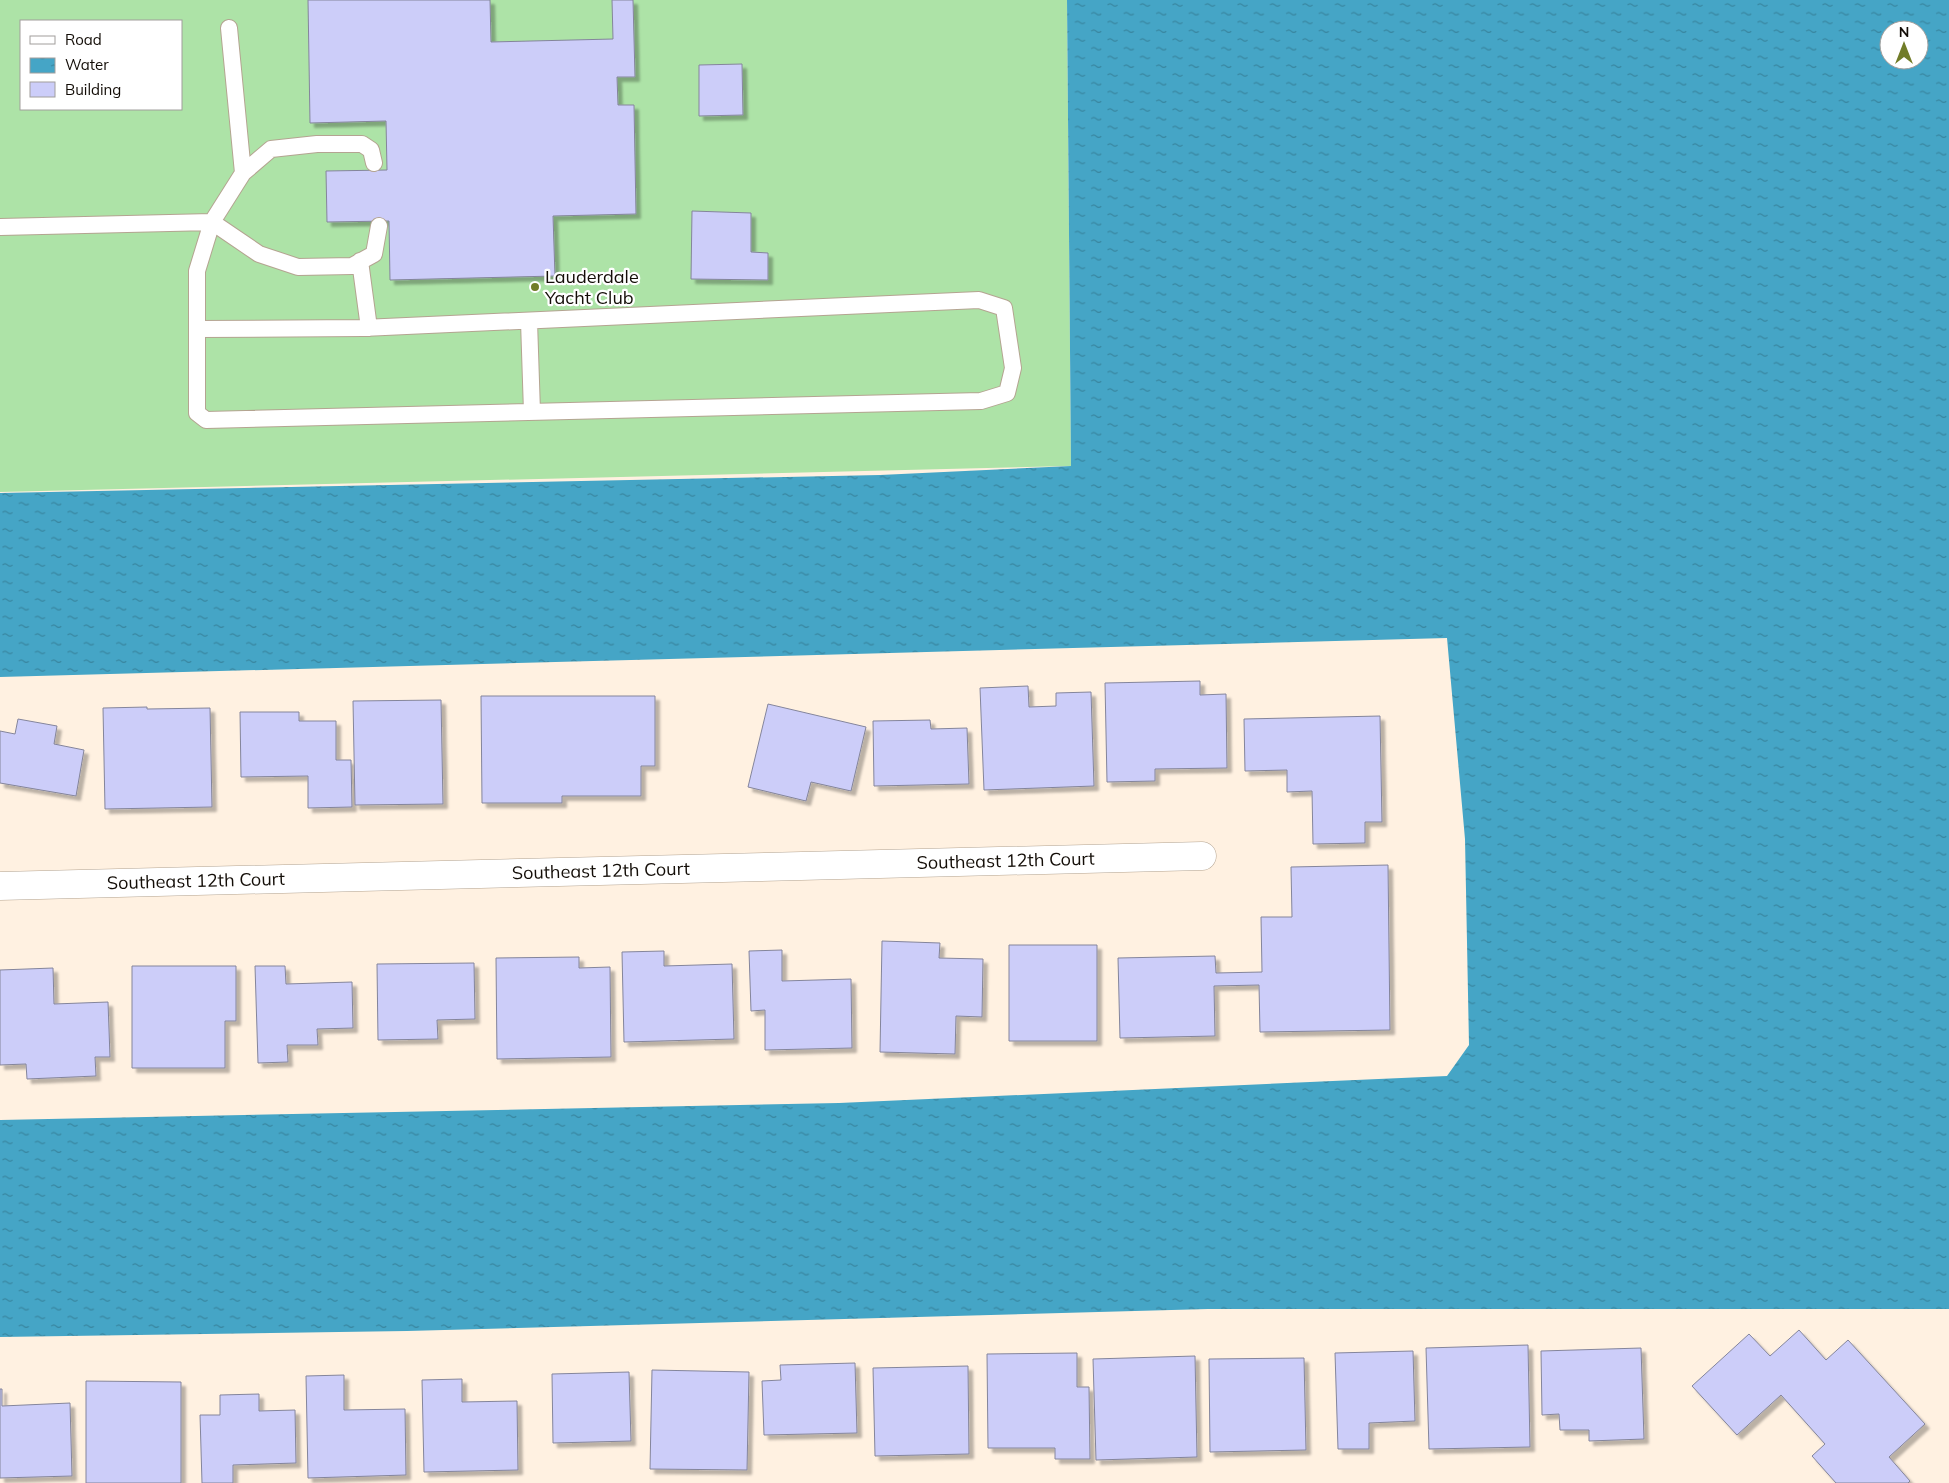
<svg xmlns="http://www.w3.org/2000/svg" width="1949" height="1483" font-family="Mulish,sans-serif">
<style>
.pitch{fill:#ade3a7;fill-rule:evenodd}
.water{fill:url(#water-ripples);fill-rule:evenodd}
.building{fill:#cccdf9;stroke:#84859b;filter:url(#shadow)}
.lines{fill:none;stroke-linecap:round;stroke-linejoin:round}
.lane-casing{stroke:#b4a491;stroke-width:18}
.street-casing{stroke:#b4a491;stroke-width:29}
.lane{stroke:#fff;stroke-width:16}
.street{stroke:#fff;stroke-width:28}
.poi-dot{fill:#717c28;stroke:#fff;stroke-width:2}
.labels{text-anchor:middle;stroke-width:4.5;stroke-linejoin:round;paint-order:stroke}
.poi-label{font-size:18px;fill:#130d07;stroke:#fff;text-anchor:start}
.street-label{font-size:18px;fill:#130d07;stroke:#fff}
</style>
<defs>
<pattern id="water-ripples" width="26" height="14" patternUnits="userSpaceOnUse" patternTransform="scale(1.25)"><rect width="26" height="14" fill="#45a5c6"/><path d="M2 4q2-2 4 0t4 0M15 11q2-2 4 0t4 0" fill="none" stroke="#38859f"/></pattern>
<filter id="shadow"><feDropShadow dx="4.5" dy="4.5" stdDeviation="1" flood-color="#0004"/></filter>
</defs>
<rect width="100%" height="100%" fill="#fff1e1"/>
<path class="pitch" d="M0,0H1067L1071,466L0,492ZM21,21H181V109H21Z"/>
<path class="water" d="M1067,0H1949V1309H1208L407,1331L0,1337V1120L839,1103L1447,1076L1469,1045L1465,839L1447,638L0,677V493L880,475L1071,466ZM1889,30H1919V60H1889Z"/>
<path class="building" d="M308,0H490L491,42L613,39L612,0H633L635,77H617L618,105H634L636,214L553,216L555,276L390,280L389,221L327,222L326,171L387,170L386,121L310,123Z
M742,64L743,115L699,116V65Z
M692,211L751,213V252L768,253V280L691,279Z
M1200,681V695L1226,694L1227,768L1155,769V781L1107,782L1105,683Z
M1028,686L1029,707L1056,706V693L1091,692L1094,786L984,790L980,688Z
M481,696H655V766H641V796H562V803H482Z
M441,700L443,804L355,805L353,701Z
M768,704L866,727L851,791L811,782L806,801L748,787Z
M147,707V709L210,708L212,807L105,809L103,708Z
M240,712H299V721H336V760H351L352,807L308,808V776L241,777Z
M1380,716L1382,822H1365V843L1313,844L1312,791L1287,792V770L1245,771L1244,719Z
M18,719L57,726L54,744L84,750L76,796L0,783V731L15,734Z
M930,720L931,729L967,728L969,784L874,786L873,721Z
M1388,865L1390,1030L1260,1032L1259,985L1214,986L1215,1036L1120,1038L1118,958L1215,956L1216,973L1262,972L1261,917H1292L1291,867Z
M882,941L940,943L939,958L983,959L982,1017L956,1016L955,1054L880,1052Z
M1009,945H1097V1041H1009Z
M782,950V981L851,979L852,1048L765,1050V1010L751,1011L749,951Z
M664,951V966L732,964L734,1039L624,1042L622,952Z
M579,957V968L610,967L611,1057L497,1059L496,958Z
M474,963L475,1019L437,1020L438,1039L378,1040L377,964Z
M132,966H236V1021H225V1068H132Z
M255,966H285L286,984L352,982L353,1028L317,1029L318,1045H287L288,1062L258,1063Z
M53,968L54,1004L108,1002L110,1057H95L96,1076L27,1079L26,1064L0,1065V970Z
M1799,1330L1826,1360L1848,1340L1925,1424L1889,1457L1910,1481L1908,1483H1836L1812,1456L1825,1444L1781,1395L1737,1435L1692,1386L1749,1334L1770,1356Z
M1528,1345L1530,1447L1429,1449L1426,1348Z
M1641,1348L1644,1439L1589,1441V1430H1560L1559,1414L1542,1415L1541,1351Z
M1413,1351L1415,1421L1369,1423V1449H1338L1335,1353Z
M1077,1353V1387H1089L1090,1459H1055V1448H988L987,1354Z
M1195,1356L1197,1457L1096,1460L1093,1359Z
M1304,1358L1306,1450L1210,1452L1209,1359Z
M855,1363L857,1433L764,1435L762,1381L781,1380L780,1365Z
M968,1366L969,1454L875,1456L873,1368Z
M652,1370L749,1372L747,1470L650,1469Z
M629,1372L631,1441L553,1443L552,1374Z
M344,1375V1410L405,1409L406,1475L308,1478L306,1376Z
M462,1379V1402L517,1401L518,1470L424,1472L422,1380Z
M86,1381L181,1382V1483H86Z
M0,1389H2V1406L70,1403L72,1476L0,1478Z
M259,1394V1411L295,1410L296,1463L233,1465V1483H202L200,1415H220V1395Z"/>
<g class="lines">
<g class="lane-casing">
<path id="lane" d="M229,28L243,173
M374,163L371,150L362,144H317L271,149L243,173L212,222L259,254L298,267L352,266L374,254L379,226
M0,227L212,222L197,271V413L206,420L981,401L1007,393L1013,368L1004,308L979,300L363,328L197,329
M360,261L369,328
M529,321L532,412"/>
</g>
<g class="street-casing">
<g id="street">
<path id="s1" d="M0,886L1202,856"/>
</g>
</g>
<use href="#lane" class="lane"/>
<use href="#street" class="street"/>
</g>
<circle class="poi-dot" cx="535" cy="287" r="5"/>
<g class="labels">
<g class="poi-label">
<text x="545" y="283">Lauderdale<tspan x="545" dy="21">Yacht Club</tspan></text>
</g>
<g class="street-label">
<text dy="6" stroke="none"><textPath href="#s1" startOffset="1006">Southeast 12th Court</textPath></text>
<text dy="6" stroke="none"><textPath href="#s1" startOffset="601">Southeast 12th Court</textPath></text>
<text dy="6" stroke="none"><textPath href="#s1" startOffset="196">Southeast 12th Court</textPath></text>
</g>
</g>
<rect x="20" y="20" width="162" height="90" fill="#ffffff" stroke="#a19e9c"/>
<rect x="30" y="36" width="25" height="8" fill="#ffffff" stroke="#a19e9c"/>
<text x="65" y="45" font-size="15" fill="#130d07">Road</text>
<rect x="30" y="58" width="25" height="15" fill="url(#water-ripples)" stroke="#a19e9c"/>
<text x="65" y="70" font-size="15" fill="#130d07">Water</text>
<rect x="30" y="82" width="25" height="15" fill="#cccdf9" stroke="#a19e9c"/>
<text x="65" y="95" font-size="15" fill="#130d07">Building</text>
<g transform="translate(1904 45)"><circle r="24" fill="#ffffff" stroke="#a19e9c"/>
<path d="M0-4L9 19L0 12L-9 19Z" fill="#717c28"/>
<text y="-8" font-size="14" font-weight="bold" text-anchor="middle" fill="#130d07">N</text>
</g>
</svg>
